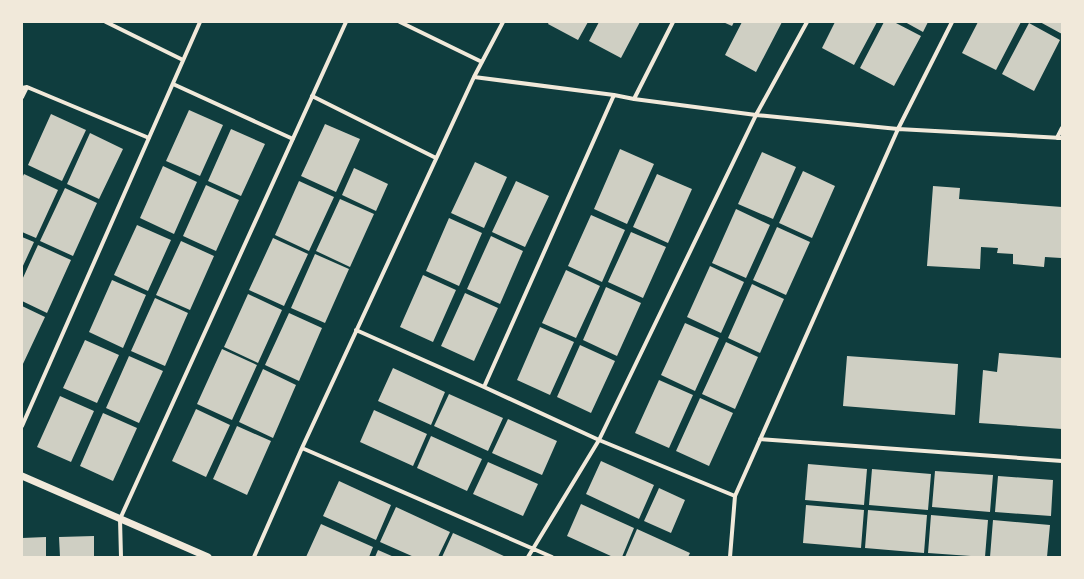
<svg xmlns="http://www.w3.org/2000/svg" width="1084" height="579" font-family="'Work Sans',sans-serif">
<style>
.building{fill:#cfcfc3}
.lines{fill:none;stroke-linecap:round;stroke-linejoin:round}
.minor{stroke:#f1e9da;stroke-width:4}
.tertiary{stroke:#f1e9da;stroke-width:7}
</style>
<rect width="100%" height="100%" fill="#0f3d3e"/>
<path class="building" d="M549,22H588L578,40L548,24Z
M599,22H640L621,58L589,41Z
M723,22H734L732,26Z
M742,22H782L756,72L725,55Z
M835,22H877L854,65L822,48Z
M884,22H894L921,36L894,86L860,68Z
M905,22H928L923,32Z
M978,22H1021L996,70L962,53Z
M1040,22H1062V34Z
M1029,23L1060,40L1034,91L1002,74Z
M189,110L223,125L200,176L166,161Z
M51,114L86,130L62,181L28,165Z
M325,124L360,139L336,192L301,176Z
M231,129L265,144L241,196L208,181Z
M90,133L123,149L99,199L67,184Z
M620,149L654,164L627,224L594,209Z
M762,152L796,167L773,219L738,204Z
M475,162L507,177L484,228L451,213Z
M163,166L197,182L174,234L140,218Z
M354,168L388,184L376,211L342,195Z
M803,171L835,186L812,238L779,223Z
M24,174L58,190L36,238L22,232V178Z
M657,174L692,189L668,243L633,227Z
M299,181L334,197L309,251L275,235Z
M516,181L549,196L525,247L492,232Z
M206,185L239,200L216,251L183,236Z
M933,186L960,188L959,199L1062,207V253L1061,252V258L1045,257L1044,267L1013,264V254L997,253L998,248L981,247L980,269L927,266Z
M65,188L97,203L73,256L40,241Z
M340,199L374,214L350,267L316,251Z
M736,209L770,225L746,278L712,263Z
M591,215L625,230L602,282L568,266Z
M449,218L482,233L459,286L426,271Z
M137,225L171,240L148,291L114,275Z
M777,227L810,242L786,295L753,280Z
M631,232L666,247L643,298L608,282Z
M491,236L523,251L500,304L467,289Z
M22,237L34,242L22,268Z
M273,238L308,254L284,306L249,290Z
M181,241L214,256L190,310L156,295Z
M38,245L71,260L47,313L22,301V280Z
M315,254L349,269L325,323L291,308Z
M710,266L744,282L721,333L687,317Z
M566,270L600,286L576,338L542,323Z
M423,275L456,290L433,342L400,327Z
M112,280L146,295L123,348L89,332Z
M752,284L784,299L760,353L728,338Z
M606,287L641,303L617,356L583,340Z
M465,293L498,308L474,361L441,346Z
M248,294L282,310L258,363L224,347Z
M155,298L188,313L165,366L131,351Z
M22,306L45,317L22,366Z
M289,313L322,328L299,381L265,365Z
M685,323L719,338L695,391L661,375Z
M540,327L574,342L550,395L517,380Z
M85,340L119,355L97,403L63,388Z
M726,342L758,357L735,409L702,394Z
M580,345L615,361L591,413L557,397Z
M222,349L257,365L232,420L197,404Z
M999,353L1062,358V429L979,423L983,370L997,372Z
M129,356L163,371L139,423L106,408Z
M847,356L958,364L955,415L843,406Z
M393,368L445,392L431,425L378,401Z
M263,369L296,385L273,438L239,422Z
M659,380L693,395L669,448L635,433Z
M449,394L503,418L488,451L434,426Z
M60,396L94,411L71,462L37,447Z
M700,398L733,413L709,466L676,451Z
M196,409L230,425L206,477L172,461Z
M374,410L427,434L413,466L360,442Z
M103,413L137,428L113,481L80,466Z
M508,419L557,441L542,475L492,453Z
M237,426L271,441L247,495L213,479Z
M431,436L482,459L467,491L417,468Z
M601,461L654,485L639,519L586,494Z
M488,462L538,484L523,516L473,494Z
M808,464L867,469L864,505L805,500Z
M872,469L931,474L928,510L869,505Z
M935,471L993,475L990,512L932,507Z
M998,476L1053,480L1051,516L995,512Z
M339,481L391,505L376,540L323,516Z
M659,488L685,500L671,533L644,521Z
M581,504L634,528L622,557H613L567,536Z
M806,505L864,510L861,548L803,543Z
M396,507L450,532L438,557H414L380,542Z
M868,510L927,515L924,553L865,548Z
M931,515L988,520L985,557L928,553Z
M993,520L1050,525L1047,557H990Z
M321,524L373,547L369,557H306Z
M637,529L690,553L688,557H625Z
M453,533L480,545L506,557H442Z
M94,536V557H60L59,537Z
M46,537V557H22V538Z
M378,550L394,557H375Z"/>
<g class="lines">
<path class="minor" d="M106,22L183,60
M400,22L482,62
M474,77L614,95L634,99L756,115L898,129L1062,138
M173,84L293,139
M22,88L27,87L149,138
M312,96L436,158
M22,97L27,87
M634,99L673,22
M1057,138L1062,128
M356,330L484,387L599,440L735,496
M484,387L614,95
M22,426L200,22
M760,439L1062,461
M302,448L552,557
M121,557L120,519L346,22
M254,557L302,448L474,77L503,22
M528,557L599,440L756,115L807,22
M730,557L735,496L898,129L952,22"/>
<path class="tertiary" d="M22,476L208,557"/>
</g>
<rect width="1084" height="579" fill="none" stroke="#f1e9da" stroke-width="46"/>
</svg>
